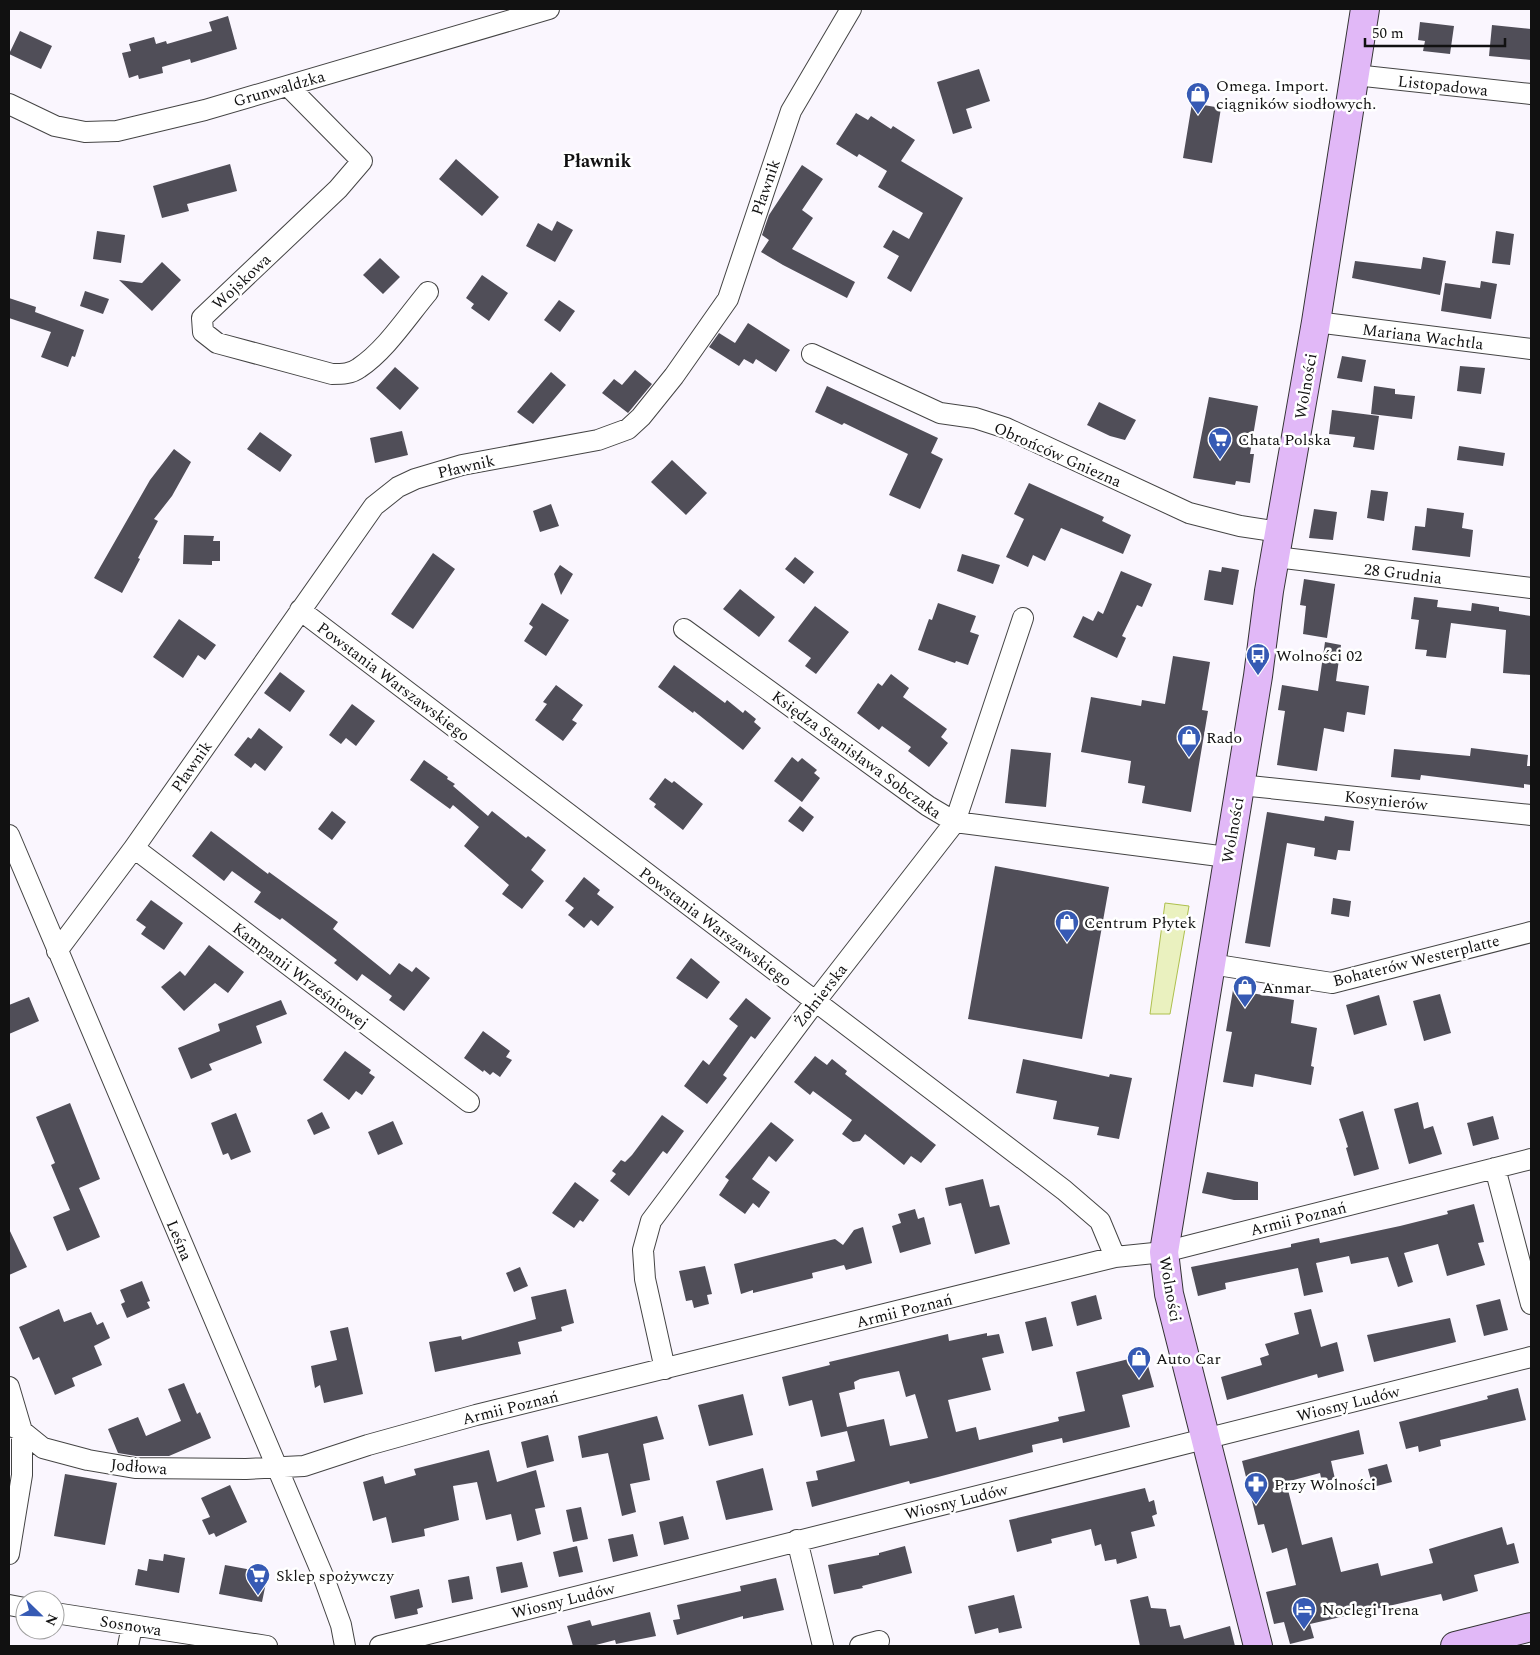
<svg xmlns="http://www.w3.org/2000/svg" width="1540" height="1655" font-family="Spectral,serif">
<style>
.water{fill:#eaf1bf;stroke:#aec04d}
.building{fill:#504e58;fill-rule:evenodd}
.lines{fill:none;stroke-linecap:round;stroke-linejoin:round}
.street-casing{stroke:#444;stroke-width:22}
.secondary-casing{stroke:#333;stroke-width:30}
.street{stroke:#fff;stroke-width:20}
.secondary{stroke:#e1b8f7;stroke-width:28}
.labels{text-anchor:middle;stroke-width:5;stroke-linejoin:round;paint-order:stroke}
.poi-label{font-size:16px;fill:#111;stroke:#fff;text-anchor:start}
.street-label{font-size:16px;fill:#111;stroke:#fff}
.neighbourhood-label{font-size:18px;font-weight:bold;fill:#111;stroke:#fff}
</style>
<rect width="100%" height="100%" fill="#faf6fe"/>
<path class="water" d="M1165,903L1189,906L1170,1014H1150Z"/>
<path class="building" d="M228,16L237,49L191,63L190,59L162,67L163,73L139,79L138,75L129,78L122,53L131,51L129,44L154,37L156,44L166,41L167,44L212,31L209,22Z
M1420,22L1454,26L1450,54L1423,51L1425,41L1418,40Z
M1492,25L1531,29V60L1489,56Z
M20,31L52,46L41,69L9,54Z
M979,69L990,101L966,109L972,128L953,134L937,82Z
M1192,103L1221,108L1212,163L1183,158Z
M856,113L868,120L871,116L891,129L893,126L915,140L901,161L963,198L911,292L887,278L899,256L883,247L893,230L909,239L923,213L878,187L887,171L859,154L857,157L836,144Z
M456,159L499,197L482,216L439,179Z
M230,164L237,191L187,204L189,211L162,218L153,186Z
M802,165L823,179L802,210L813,218L792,249L855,282L847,298L783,265L761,252L769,240L762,235L769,215Z
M557,221L573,230L555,262L526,246L538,223L552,231Z
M97,231L125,235L121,263L93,259Z
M1496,231L1514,234L1510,265L1492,263Z
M1423,257L1446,261L1440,295L1352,278L1355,261L1421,269Z
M380,258L400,277L383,294L363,275Z
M162,262L181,280L152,311L119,280L142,283Z
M482,275L508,293L489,321L471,308L474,304L466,298Z
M1481,281L1497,284L1491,319L1441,311L1445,283L1480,288Z
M85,291L109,299L103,314L80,306Z
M9,298L36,307L35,312L84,330L75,357L72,356L68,367L41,357L51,332L9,318Z
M559,300L575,311L560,332L544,320Z
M748,323L790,350L776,372L756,359L753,364L744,359L739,366L709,347L719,333L735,343Z
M1342,356L1366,360L1362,382L1337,378Z
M1460,366L1485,368L1481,394L1457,391Z
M395,367L419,388L400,410L376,388Z
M635,370L652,384L628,413L602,393L614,379L622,385Z
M551,372L566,385L533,424L517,412Z
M827,386L938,438L931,453L943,459L920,509L889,495L908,454L844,423L842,425L815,412Z
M1374,386L1395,389V394L1415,396L1412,419L1371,414Z
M1209,397L1258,406L1250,454H1254L1250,483L1236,481L1235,485L1193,478Z
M1099,402L1136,420L1125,440L1110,436L1087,425Z
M1332,410L1379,416L1374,450L1353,447L1355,437L1329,434Z
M402,431L408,455L375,463L370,438Z
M260,432L292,455L280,472L247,449Z
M1459,446L1505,453L1503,466L1457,460Z
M174,449L191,462L172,496L154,519L158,521L138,558L140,559L122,593L94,578L150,480Z
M672,460L707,493L686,515L651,482Z
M1029,483L1104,517L1102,521L1131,535L1123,554L1061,528L1045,561L1033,555L1028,567L1006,557L1024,519L1014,514Z
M1371,490L1388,492L1384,521L1367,518Z
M551,504L559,526L540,532L533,511Z
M1427,508L1464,513L1462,528L1473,530L1470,557L1412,550L1415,526L1425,527Z
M1314,509L1337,512L1333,540L1309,538Z
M184,535L214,536L213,541H220V561H212V565L183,564Z
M433,553L455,569L413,629L391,614Z
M962,554L1000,565L993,584L957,571Z
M795,557L814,572L804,584L785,569Z
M560,565L573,574L561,595L554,574Z
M1222,567L1239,570L1233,605L1204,600L1209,570L1221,572Z
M1121,571L1152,584L1142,607L1137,605L1122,636L1126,638L1117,658L1073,637L1083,616L1093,621L1098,611L1103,614Z
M1304,579L1335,584L1327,638L1303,634L1306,606L1300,605Z
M740,589L775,617L759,637L723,609Z
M1414,597L1438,600L1437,607L1471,611L1472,603L1499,607V611L1531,616V675L1503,673L1506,630L1451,623L1446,658L1426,656L1427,650L1415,649L1419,620L1411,619Z
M542,603L569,620L546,656L524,641L533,627L529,624Z
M938,603L976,616L970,632L979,635L968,665L956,661L955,663L918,650L929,619L932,620Z
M815,606L849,632L816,674L805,666L811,658L788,641Z
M179,619L216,645L205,660L198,655L183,678L153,657Z
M1325,642L1341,645L1336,681L1369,686L1365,715L1347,712L1344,732L1324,728L1317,771L1277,765L1285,711L1278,710L1282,685L1318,691Z
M1173,656L1210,662L1202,710L1208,711L1191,812L1142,803L1145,786L1128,783L1131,761L1081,752L1091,697L1141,706L1142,700L1165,704Z
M674,665L725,703L727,700L743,713L745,710L756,719L754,722L761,728L743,750L694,711L693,713L658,687Z
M280,672L305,691L290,712L264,693Z
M891,674L909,688L903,697L947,729L941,737L948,743L929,767L908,751L911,747L882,726L879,730L857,713L878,683L882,686Z
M556,685L583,705L572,720L577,723L563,741L535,720L547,704L543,702Z
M352,704L375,721L356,746L346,738L341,744L329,735Z
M259,728L283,747L265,771L255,763L251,768L234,755L248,737L251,739Z
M1471,748L1528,755L1527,766H1531V785L1524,784V788L1421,775L1420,780L1391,777L1394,749L1470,756Z
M1011,749L1051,753L1046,807L1005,803Z
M792,757L798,762L802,758L817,770L814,773L820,778L802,802L774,781Z
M424,760L448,777L447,779L455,784L453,786L488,816L492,811L526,838L528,836L546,850L531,870L544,881L522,909L502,894L509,885L464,846L479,827L453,805L450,809L410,780Z
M665,778L672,783L674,781L703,804L683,830L654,807L656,804L649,799Z
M800,806L814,817L803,832L788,821Z
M332,811L346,822L332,840L318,829Z
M1267,812L1324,821L1325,816L1354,821L1350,851L1338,850L1336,860L1314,856L1315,848L1287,843L1270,947L1245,943Z
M211,831L268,874L269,872L338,922L333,929L390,975L399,963L412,972L416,967L430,978L404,1011L389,1000L392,996L362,974L357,981L334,963L337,960L282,918L280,920L254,902L261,892L232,871L224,881L192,856Z
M995,866L1109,887L1082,1039L968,1019Z
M584,877L600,890L597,894L614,907L598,926L591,920L584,928L568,915L574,908L565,901Z
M1333,898L1351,901L1349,917L1331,914Z
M151,900L183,923L164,950L141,934L146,927L136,920Z
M209,945L244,972L228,993L215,983L184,1011L161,987L180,971L185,976Z
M691,958L720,982L707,999L676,978Z
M1233,990L1294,1000L1291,1023L1317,1028L1311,1066L1314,1067L1311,1085L1255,1074L1253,1087L1223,1082L1232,1032L1226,1031Z
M1440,994L1451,1033L1424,1041L1413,1001Z
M1379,995L1387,1025L1354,1035L1346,1005Z
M29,997L39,1021L9,1034V1005Z
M746,998L771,1018L755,1039L751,1036L723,1075L727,1078L707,1104L684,1086L703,1060L709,1065L738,1026L729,1019Z
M281,1000L287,1014L256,1026L262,1043L209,1064L212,1070L191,1079L178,1048L220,1031L218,1024Z
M483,1031L510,1051L506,1057L512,1060L500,1077L493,1072L490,1075L484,1070L483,1072L464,1058Z
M345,1051L371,1070L369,1073L375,1077L362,1095L356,1091L349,1100L323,1080Z
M815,1056L827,1065L832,1059L847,1071L845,1074L936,1145L921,1163L911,1156L904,1165L865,1134L860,1141L853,1142L842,1134L852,1120L813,1091L810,1095L794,1082Z
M1023,1059L1109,1077L1110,1074L1132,1078L1119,1139L1097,1135L1099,1127L1053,1119L1057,1101L1016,1093Z
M1418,1102L1424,1129L1433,1126L1442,1154L1409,1164L1394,1109Z
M70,1103L100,1179L79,1188L100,1237L67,1251L53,1217L70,1210L51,1165L55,1163L36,1117Z
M1363,1111L1379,1169L1354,1176L1346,1148L1348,1147L1339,1119Z
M322,1112L330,1128L314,1135L307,1120Z
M236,1113L251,1152L231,1160L228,1153L223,1155L211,1123Z
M662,1115L684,1131L667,1154L663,1151L629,1196L610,1181L616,1174L612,1171L621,1160L625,1162L632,1155Z
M1493,1116L1499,1139L1473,1146L1467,1123Z
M393,1121L403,1144L378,1155L368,1132Z
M771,1122L794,1140L776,1162L769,1156L752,1179L770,1192L759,1208L753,1203L745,1214L719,1195L729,1180L725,1177Z
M1207,1172L1258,1182V1200H1234L1202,1193Z
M983,1179L990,1207L999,1205L1010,1244L975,1254L961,1203L949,1206L945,1188Z
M575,1182L599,1200L583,1222L580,1220L574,1228L552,1213Z
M1474,1204L1484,1242L1478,1243L1485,1265L1447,1276L1438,1244L1404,1253L1413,1282L1398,1287L1388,1257L1351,1264L1349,1256L1316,1263L1323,1292L1304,1296L1298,1268L1225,1283L1226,1289L1198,1296L1191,1267L1291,1247V1244L1319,1238L1320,1243L1400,1226L1448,1214L1447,1211Z
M915,1209L918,1219L924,1217L931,1244L900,1253L892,1226L901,1223L898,1214Z
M863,1227L872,1263L846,1270L844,1265L812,1273L813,1278L753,1293V1290L741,1294L734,1264L835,1239L843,1245L854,1230Z
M9,1229L27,1267L9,1275Z
M705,1266L712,1294L707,1295L709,1304L694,1308L692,1300L686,1301L679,1271Z
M520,1267L528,1286L514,1292L506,1273Z
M142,1281L150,1301L147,1302L150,1308L127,1318L121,1304L125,1302L120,1290Z
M566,1289L574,1323L561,1327L562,1331L518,1342L521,1354L435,1372L429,1342L461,1336L462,1340L536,1319L531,1297Z
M1096,1295L1102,1319L1077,1326L1071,1302Z
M1500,1299L1508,1330L1484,1336L1476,1305Z
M59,1309L64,1322L91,1312L97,1325L103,1322L110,1338L94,1346L102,1365L72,1378L75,1386L55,1395L39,1357L33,1360L19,1327Z
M1311,1309L1321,1347L1337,1342L1344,1371L1318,1378L1317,1374L1227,1400L1221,1377L1262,1365L1260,1358L1269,1355L1265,1344L1299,1334L1294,1313Z
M1046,1317L1053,1346L1032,1351L1025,1322Z
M1450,1318L1456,1342L1374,1362L1367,1335Z
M348,1327L363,1394L324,1403L320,1385L315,1388L311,1366L337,1360L330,1331Z
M987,1333V1336L999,1334L1004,1353L982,1358L991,1390L948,1400L956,1432L976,1427L979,1440L1059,1421L1058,1417L1085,1411L1076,1372L1145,1355L1154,1387L1122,1395L1130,1427L1063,1443L1062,1438L1032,1445L1033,1452L938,1477L910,1484L909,1481L812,1507L806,1482L818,1480L816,1471L855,1461L847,1431L821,1437L812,1400L789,1406L782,1377L830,1365L829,1362L948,1334L949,1341ZM899,1371L906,1397L915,1394L928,1438L890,1446L884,1419L847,1427L839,1393L855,1389L854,1382L860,1379Z
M184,1383L197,1414L200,1412L211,1438L169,1456H136L118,1453L108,1429L138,1417L146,1436L181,1421L168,1389Z
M1518,1388L1526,1420L1440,1440L1441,1446L1419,1452L1418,1446L1406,1449L1399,1422L1488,1399L1487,1396Z
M743,1394L753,1435L709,1446L698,1405Z
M657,1416L664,1439L643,1444L650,1480L630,1484L636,1512L622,1516L608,1453L582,1458L578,1436Z
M1359,1430L1364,1454L1331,1461L1335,1479L1322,1482L1320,1473L1286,1482L1302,1545L1332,1537L1341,1572L1378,1563L1381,1576L1433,1563L1429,1549L1502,1527L1507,1545L1514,1543L1519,1563L1474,1575L1478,1591L1443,1601L1441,1594L1310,1624L1314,1638L1290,1644L1284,1622L1274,1624L1266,1592L1296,1585L1287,1548L1272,1553L1264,1524L1258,1525L1242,1461Z
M548,1435L554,1461L527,1468L521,1442Z
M489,1450L497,1482L536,1470L545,1507L535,1509L541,1534L517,1541L511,1514L486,1520L477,1482L453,1486L459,1520L424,1529L425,1536L392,1543L386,1517L373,1521L363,1482L383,1476L385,1484L416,1475L414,1469Z
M1387,1464L1392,1482L1373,1487L1368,1469Z
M763,1468L773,1510L726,1520L716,1481Z
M65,1474L117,1483L105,1545L54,1536Z
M230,1485L247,1522L216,1537L214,1533L209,1535L202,1520L210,1517L201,1498Z
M1145,1488L1149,1502L1154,1500L1157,1514L1152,1516L1155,1526L1131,1532L1137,1558L1117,1564L1116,1559L1105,1561L1101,1544L1095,1546L1091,1529L1051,1539L1052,1543L1017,1552L1009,1520Z
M581,1507L588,1539L573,1542L566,1510Z
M683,1516L689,1539L664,1545L659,1522Z
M633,1534L638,1556L613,1562L608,1539Z
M577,1546L583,1572L559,1577L553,1552Z
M905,1546L912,1573L862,1586L863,1588L834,1594L828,1565L879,1555V1553Z
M164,1554L185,1558L179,1593L135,1585L138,1569L147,1571L149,1559L163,1561Z
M522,1562L528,1587L501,1593L496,1567Z
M225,1565L268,1573L262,1602L219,1594Z
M469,1576L473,1599L452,1603L448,1580Z
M776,1578L784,1610L743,1619V1616L677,1635L673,1620L680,1619L677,1605L741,1591L740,1586Z
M419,1589L423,1607L417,1609L418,1614L395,1619L390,1596Z
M1014,1595L1022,1628L999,1633L998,1628L975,1634L968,1606Z
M1148,1596L1151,1608L1166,1609L1170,1627L1180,1625L1184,1639L1230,1626L1235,1646H1140L1130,1600Z
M650,1612L656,1636L616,1644L615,1640L592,1646H573L567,1626L590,1620L592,1626Z"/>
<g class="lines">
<g class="street-casing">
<path id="street" d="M1355,75L1531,94
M288,86L362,161L338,189L202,318L203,332L217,343L332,374C342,374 351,374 359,368C386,350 407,317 428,292
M9,104L55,126L85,132L117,131L205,110L549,9
M1316,322L1531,349
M812,354L940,413L975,418L1006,428L1189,513L1240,526L1280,532
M1276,557L1531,588
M300,610L1064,1190L1100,1221L1115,1257
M684,629L928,806L955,822L1227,857
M1240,785L1531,815
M9,835L324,1578L341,1625L345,1646
M134,848L469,1102
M57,951L134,848L374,506L398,487L415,479L462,465L598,440L628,429L641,417L674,376L728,299L791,111L851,9
M1211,964L1332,983L1531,932
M1495,1168L1531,1304
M665,1369L645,1279L643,1250L651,1221L815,1002L955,822L1023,618
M9,1387L22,1431V1475L9,1554
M9,1425L22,1431L43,1448L88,1460L135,1468L246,1469L304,1466L368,1445L476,1415L1115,1257L1164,1252L1531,1159
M797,1540L823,1646
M9,1605L25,1608
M55,1613L267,1646
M128,1646L132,1626
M380,1646L1531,1357
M860,1646L879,1641"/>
</g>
<g class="secondary-casing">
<path id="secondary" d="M1258,1646L1169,1294L1164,1252L1258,676L1269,591L1316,322L1365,9
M1455,1646L1531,1627"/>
</g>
<use href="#street" class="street"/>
<use href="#secondary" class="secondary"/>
</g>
<defs>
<g id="shop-pin" transform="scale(1.25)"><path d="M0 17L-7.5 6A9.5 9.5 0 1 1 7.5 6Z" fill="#365ab4" stroke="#fff"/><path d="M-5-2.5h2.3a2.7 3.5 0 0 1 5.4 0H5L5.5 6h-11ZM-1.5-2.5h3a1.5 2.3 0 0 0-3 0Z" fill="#fff"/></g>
<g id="supermarket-pin" transform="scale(1.25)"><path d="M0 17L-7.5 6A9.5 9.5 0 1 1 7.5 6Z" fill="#365ab4" stroke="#fff"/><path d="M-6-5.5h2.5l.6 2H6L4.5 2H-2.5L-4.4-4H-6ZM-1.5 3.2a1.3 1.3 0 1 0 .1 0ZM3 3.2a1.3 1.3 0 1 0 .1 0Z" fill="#fff"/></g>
<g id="bus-pin" transform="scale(1.25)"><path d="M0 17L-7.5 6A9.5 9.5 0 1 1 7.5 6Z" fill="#365ab4" stroke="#fff"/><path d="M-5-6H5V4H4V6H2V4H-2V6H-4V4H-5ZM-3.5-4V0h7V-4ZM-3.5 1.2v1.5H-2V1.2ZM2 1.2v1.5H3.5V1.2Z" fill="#fff"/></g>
<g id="pharmacy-pin" transform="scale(1.25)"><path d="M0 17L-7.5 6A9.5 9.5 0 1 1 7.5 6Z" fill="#365ab4" stroke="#fff"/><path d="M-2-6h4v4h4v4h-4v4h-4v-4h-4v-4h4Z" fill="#fff"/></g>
<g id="hotel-pin" transform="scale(1.25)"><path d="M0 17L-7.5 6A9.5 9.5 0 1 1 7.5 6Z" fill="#365ab4" stroke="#fff"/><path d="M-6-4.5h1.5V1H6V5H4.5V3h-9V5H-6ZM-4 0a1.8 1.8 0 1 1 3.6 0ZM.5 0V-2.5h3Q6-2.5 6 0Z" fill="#fff"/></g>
</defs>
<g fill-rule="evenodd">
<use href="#shop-pin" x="1198" y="94"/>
<use href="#supermarket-pin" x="1220" y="439"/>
<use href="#bus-pin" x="1258" y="655"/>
<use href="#shop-pin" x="1189" y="737"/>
<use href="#shop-pin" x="1067" y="922"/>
<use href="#shop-pin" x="1245" y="987"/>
<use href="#shop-pin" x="1139" y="1358"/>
<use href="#pharmacy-pin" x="1256" y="1484"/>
<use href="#supermarket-pin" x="258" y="1575"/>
<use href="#hotel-pin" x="1304" y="1609"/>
</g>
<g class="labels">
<g class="poi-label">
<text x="1216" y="91">Omega. Import.<tspan x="1216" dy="18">ciągników siodłowych.</tspan></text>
<text x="1238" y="445">Chata Polska</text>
<text x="1276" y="661">Wolności 02</text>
<text x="1206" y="743">Rado</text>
<text x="1084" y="928">Centrum Płytek</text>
<text x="1262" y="993">Anmar</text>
<text x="1156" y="1364">Auto Car</text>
<text x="1274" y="1490">Przy Wolności</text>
<text x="276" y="1581">Sklep spożywczy</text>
<text x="1322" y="1615">Noclegi Irena</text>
</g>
<g class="street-label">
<text transform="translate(1443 85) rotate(6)" y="6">Listopadowa</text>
<text transform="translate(279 88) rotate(-16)" y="6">Grunwaldzka</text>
<text transform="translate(765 187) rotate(-71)" y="6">Pławnik</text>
<text transform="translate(241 281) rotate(-43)" y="6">Wojskowa</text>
<text transform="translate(1423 336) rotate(7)" y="6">Mariana Wachtla</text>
<text transform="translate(1305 386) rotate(-80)" y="6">Wolności</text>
<text transform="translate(1058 454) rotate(24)" y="6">Obrońców Gniezna</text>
<text transform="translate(466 466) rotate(-13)" y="6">Pławnik</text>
<text transform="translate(1403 573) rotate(7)" y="6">28 Grudnia</text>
<text transform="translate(394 681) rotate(37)" y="6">Powstania Warszawskiego</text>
<text transform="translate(857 754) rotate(36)" y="6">Księdza Stanisława Sobczaka</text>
<text transform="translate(191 766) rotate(-55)" y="6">Pławnik</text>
<text transform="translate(1386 800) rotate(6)" y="6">Kosynierów</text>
<text transform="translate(1232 830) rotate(-80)" y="6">Wolności</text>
<text transform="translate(716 926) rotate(37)" y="6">Powstania Warszawskiego</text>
<text transform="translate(1416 960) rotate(-14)" y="6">Bohaterów Westerplatte</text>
<text transform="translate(301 975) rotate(37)" y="6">Kampanii Wrześniowej</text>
<text transform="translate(820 995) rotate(-52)" y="6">Żołnierska</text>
<text transform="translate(1298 1218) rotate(-14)" y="6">Armii Poznań</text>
<text transform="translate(180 1240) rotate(67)" y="6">Leśna</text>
<text transform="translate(1171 1289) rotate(80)" y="6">Wolności</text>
<text transform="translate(904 1310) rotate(-14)" y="6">Armii Poznań</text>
<text transform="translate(1348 1403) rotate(-14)" y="6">Wiosny Ludów</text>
<text transform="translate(510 1407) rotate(-14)" y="6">Armii Poznań</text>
<text transform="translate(139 1466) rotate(5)" y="6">Jodłowa</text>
<text transform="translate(956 1501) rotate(-14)" y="6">Wiosny Ludów</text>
<text transform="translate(563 1600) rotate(-14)" y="6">Wiosny Ludów</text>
<text transform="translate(131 1625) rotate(9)" y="6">Sosnowa</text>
</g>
<g class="neighbourhood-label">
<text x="597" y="167">Pławnik</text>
</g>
</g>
<rect width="1540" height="1655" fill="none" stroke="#111111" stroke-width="20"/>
<g transform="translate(40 1615) rotate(113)"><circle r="24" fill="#ffffff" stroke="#a0a0a0"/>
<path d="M0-4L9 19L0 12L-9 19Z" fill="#365ab4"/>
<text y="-8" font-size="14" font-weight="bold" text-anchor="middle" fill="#111111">N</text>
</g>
<path d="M1365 38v8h140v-8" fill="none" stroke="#111111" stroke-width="2.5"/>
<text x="1372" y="38" font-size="15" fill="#111111" stroke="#ffffff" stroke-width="4" paint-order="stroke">50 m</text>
</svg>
